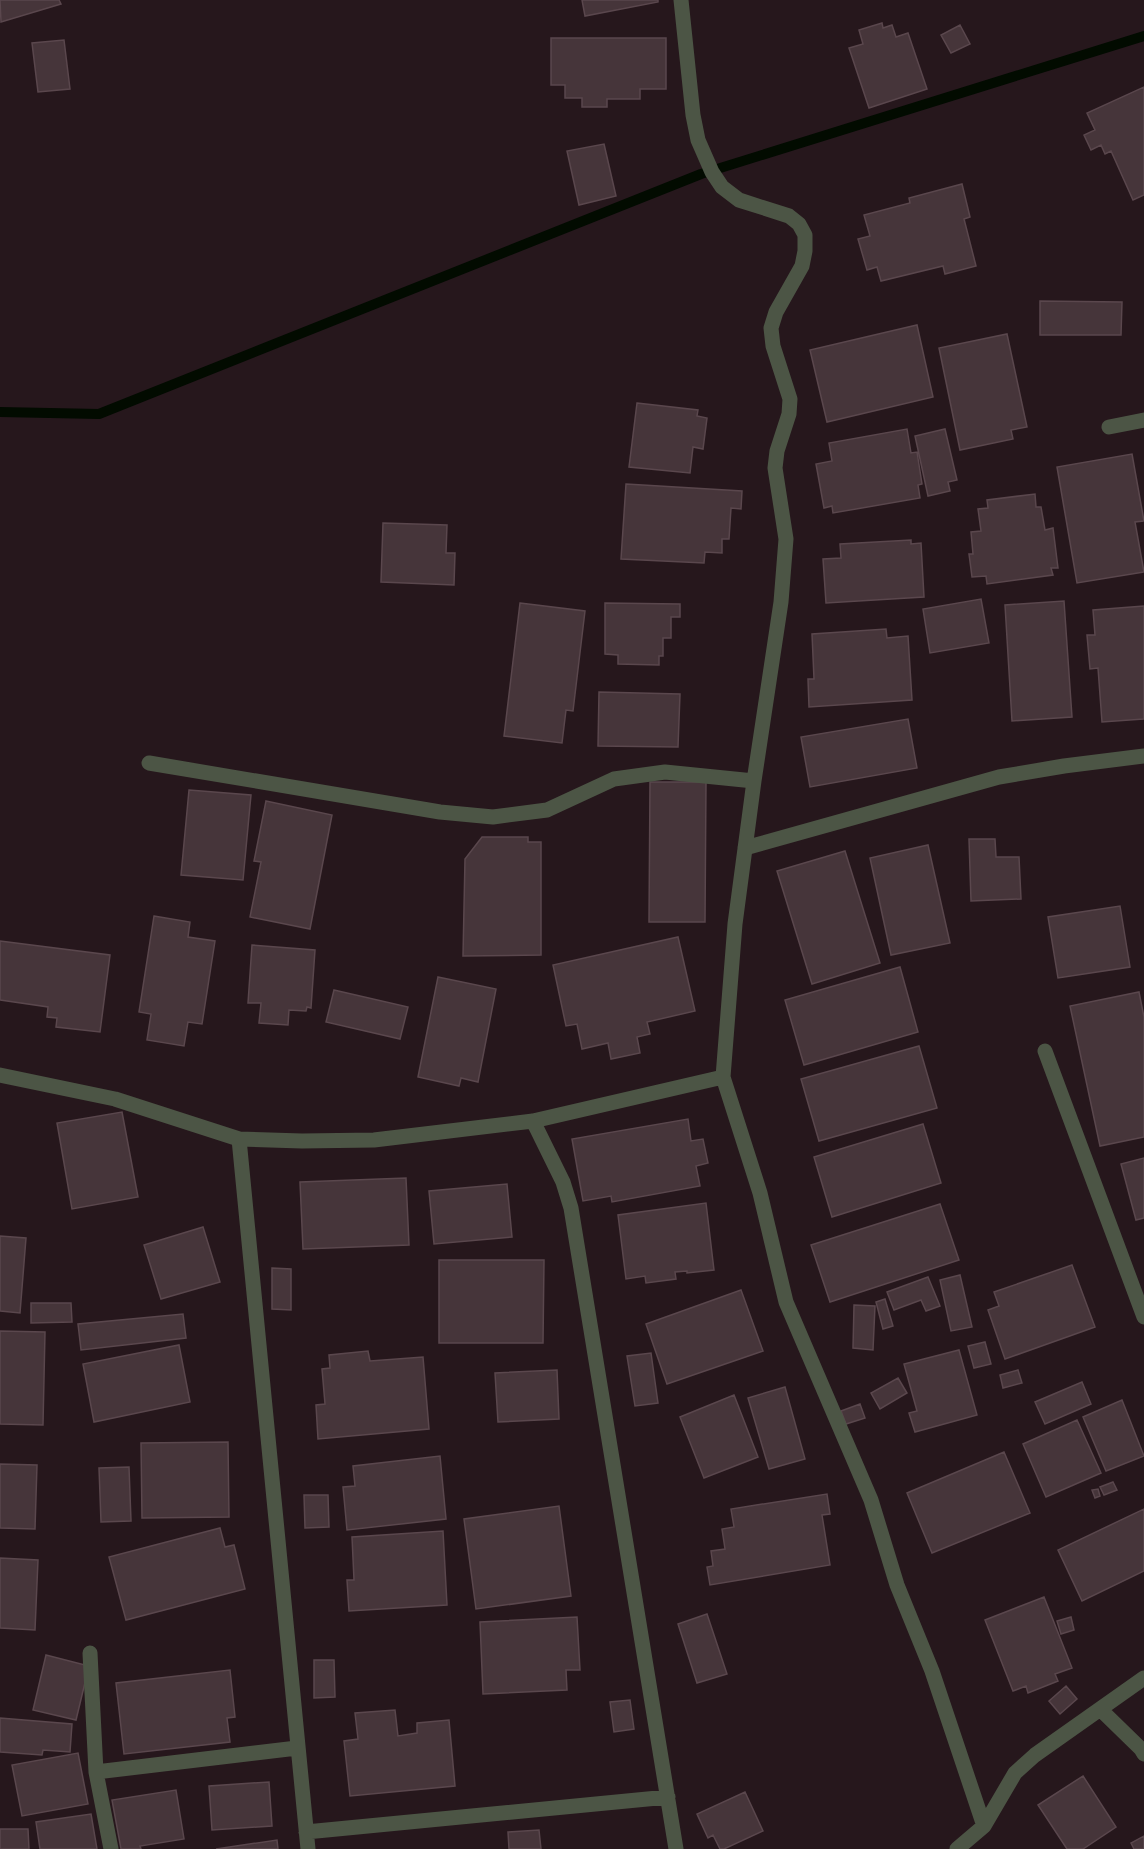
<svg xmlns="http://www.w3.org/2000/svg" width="1144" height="1849" font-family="Merriweather,serif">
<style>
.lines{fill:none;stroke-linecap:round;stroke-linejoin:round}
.stream{stroke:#020b00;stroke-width:10}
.building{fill:#46353a;stroke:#5a474d;stroke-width:1.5}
.street{stroke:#4c5545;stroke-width:15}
</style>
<rect width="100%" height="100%" fill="#26171c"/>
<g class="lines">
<path class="stream" d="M0,412L99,414L701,174L1144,36"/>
</g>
<path class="building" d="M0,0H59L61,4L1,22Z
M582,0H658V2L585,16Z
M882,23L883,28L892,25L896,37L908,33L927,89L869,108L849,48L863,44L859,30Z
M960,25L970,44L951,53L941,35Z
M551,38H666V89H640V99H607V107H582V98H565V85H551Z
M64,40L70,89L38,92L32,43Z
M1144,87V195L1133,200L1111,151L1105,154L1101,145L1091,150L1084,135L1095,130L1087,113Z
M604,144L616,196L579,205L567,151Z
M962,184L970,217L964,219L976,266L945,274L943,266L881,281L877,267L867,270L858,239L870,236L864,215L910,203L909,198Z
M1040,301L1122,302L1121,335H1040Z
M917,325L933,397L827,422L810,350Z
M1007,334L1027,427L1011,430L1013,439L960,450L939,348Z
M637,403L698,410L697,416L707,418L703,449L693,447L690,473L629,467Z
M907,429L911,453L917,452L922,484L918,485L920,498L833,513L832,506L824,508L816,464L832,461L829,443Z
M945,429L957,480L948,482L950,491L928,496L915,436Z
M1132,454L1144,521L1135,522L1144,572L1077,583L1057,467Z
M626,484L742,491L741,509L731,508L729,539H722V553L705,552L704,563L621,559Z
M1035,494L1036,507H1041L1045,530L1053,528L1058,568H1051L1053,575L987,584L986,576L972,577L969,554H973L971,532L981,531L978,509L988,508L987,500Z
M383,523L447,525L446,553H455L454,585L381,582Z
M911,540V544L921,543L924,597L826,603L823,559L841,558L840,544Z
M981,599L989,643L930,653L923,609Z
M1064,601L1072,717L1012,721L1005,605Z
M520,603L585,611L573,711L566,710L562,743L504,736Z
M605,603L680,604V617H671V638H663V656H659V665L618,664V655L605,654Z
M1144,606V719L1102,722L1098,668L1090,669L1087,635H1095L1093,610Z
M886,629L887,638L908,636L912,700L809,707L808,679H814L812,634Z
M599,692L680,694L678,747L598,746Z
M908,719L917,768L810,787L801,737Z
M650,782H706L705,922H649Z
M189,790L251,795L243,880L181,875Z
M266,801L332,815L310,929L250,917L261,862L254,861Z
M482,837H528V842H541V955L463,956L465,859Z
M969,839H995L996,857H1019L1021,899L971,901Z
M928,845L950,943L891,955L870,858Z
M845,851L880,963L812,984L777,871Z
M1120,906L1130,967L1058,978L1048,917Z
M154,916L190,922L188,937L215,941L202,1024L188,1022L184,1046L147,1040L151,1014L139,1012Z
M678,937L695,1011L647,1022L650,1034L637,1037L640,1053L611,1059L608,1043L582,1049L577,1024L566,1026L553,965Z
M0,941L110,955L100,1032L56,1027L57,1018L47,1017L48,1007L0,1000Z
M252,945L315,950L311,1008L307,1007L306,1011L289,1010L288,1025L259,1023L261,1003H248Z
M900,967L918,1032L804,1065L785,1000Z
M438,977L496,989L478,1082L461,1078L459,1086L418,1077Z
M334,990L408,1007L400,1039L326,1022Z
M1139,992L1144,1017V1137L1100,1146L1070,1006Z
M919,1046L937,1108L819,1141L801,1079Z
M122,1112L138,1197L72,1209L57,1123Z
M688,1119L691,1141L703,1139L708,1163L696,1166L700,1186L612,1202L611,1196L583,1201L572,1139Z
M923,1124L941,1183L832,1217L814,1157Z
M1144,1158V1218L1136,1220L1121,1164Z
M406,1178L409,1245L303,1249L300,1182Z
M507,1184L512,1237L434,1244L429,1191Z
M706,1203L714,1270L687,1273V1271L675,1272L676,1279L646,1283L645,1276L626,1279L618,1215Z
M940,1204L959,1260L830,1302L811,1245Z
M203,1227L220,1282L161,1299L144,1245Z
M0,1236L26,1238L20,1313L0,1311Z
M439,1260H544L543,1343H439Z
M1072,1265L1095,1327L1005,1359L988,1310L999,1306L994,1292Z
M272,1268L291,1269V1310L272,1309Z
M960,1275L972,1327L951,1331L940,1280Z
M928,1277L940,1306L926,1311L921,1300L894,1310L887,1292Z
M741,1290L763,1351L667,1384L646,1324Z
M885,1299L893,1326L883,1329L876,1302Z
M31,1303H71L72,1322L31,1323Z
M854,1305L875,1306L873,1350L853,1348Z
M183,1314L186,1338L81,1350L78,1324Z
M0,1331L45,1332L43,1425L0,1424Z
M985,1342L991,1364L974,1368L968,1346Z
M179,1345L190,1402L94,1422L83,1364Z
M959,1350L977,1415L915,1432L909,1413L917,1411L904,1364Z
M368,1351L370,1361L423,1357L429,1429L318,1439L316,1405L325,1404L322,1369L330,1368L329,1355Z
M651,1353L658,1403L635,1406L627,1356Z
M557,1370L559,1419L498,1422L495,1373Z
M1018,1370L1022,1383L1003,1388L1000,1375Z
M898,1378L907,1393L880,1409L871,1393Z
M1082,1382L1091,1404L1045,1424L1035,1402Z
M785,1387L805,1459L769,1469L748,1398Z
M734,1395L758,1457L704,1478L680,1417Z
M1122,1400L1144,1456L1106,1471L1083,1417Z
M860,1404L865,1418L846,1424L841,1411Z
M1077,1420L1101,1473L1046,1497L1023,1444Z
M228,1442L229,1517L142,1518L141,1443Z
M1004,1452L1030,1513L932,1553L907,1493Z
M440,1456L446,1519L347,1530L343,1487L355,1486L353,1466Z
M0,1464L37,1465L35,1529L0,1528Z
M129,1467L131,1521L101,1522L99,1468Z
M1113,1482L1117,1490L1104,1495L1100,1487Z
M1098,1489L1100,1496L1095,1498L1092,1490Z
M827,1494L830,1514L822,1515L830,1565L710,1585L707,1567L713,1566L711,1551L725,1549L722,1529L734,1527L731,1509Z
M304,1495H328L329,1527L305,1528Z
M559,1506L571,1596L476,1609L464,1519Z
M1144,1509V1571L1082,1601L1058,1550Z
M220,1528L225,1547L234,1545L245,1589L126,1620L109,1557Z
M443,1531L447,1605L349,1611L347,1580H354L352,1537Z
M0,1558L38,1560L35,1630L0,1628Z
M1044,1597L1072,1668L1055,1674L1058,1681L1028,1693L1026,1686L1013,1691L985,1620Z
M707,1614L727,1674L697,1683L678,1624Z
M577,1617L580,1670H566L567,1690L483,1694L480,1622Z
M1071,1617L1074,1630L1061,1634L1057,1621Z
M46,1655L89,1666L76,1720L33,1710Z
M314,1660H334L335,1697L314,1698Z
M230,1670L235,1717L227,1718L230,1742L124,1754L116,1683Z
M1066,1686L1077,1699L1060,1714L1049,1701Z
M630,1700L634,1729L614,1732L610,1702Z
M395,1710L398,1736L417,1733V1723L449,1720L455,1786L350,1796L344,1741L358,1739L355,1713Z
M0,1718L72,1724L70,1752L43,1750L42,1755L0,1752Z
M78,1753L88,1804L22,1816L12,1765Z
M1083,1776L1116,1827L1083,1849H1067L1038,1805Z
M269,1782L272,1826L212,1830L209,1786Z
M176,1790L184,1839L140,1846L141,1849H121L112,1800Z
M745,1792L763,1831L724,1849H720L713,1835L708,1838L697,1814Z
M91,1814L97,1849H40L36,1822Z
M0,1829H28L29,1849H0Z
M539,1830L541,1849H509L508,1832Z
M1144,1836V1849H1134L1131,1843Z
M277,1840L278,1849H216Z"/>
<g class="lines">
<path class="street" d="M681,0L693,115L698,140L712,172L722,187L739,200L789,216L799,224L805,235V251L802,266L776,312L771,328L773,346L790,399L789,414L777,451L775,468L786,539L781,602L754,781L735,924L723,1077L760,1193L786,1302L871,1500L897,1585L932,1671L984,1826
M1109,427L1144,420
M149,763L440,812L493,817L547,810L614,779L665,772L754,781
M745,848L999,777L1064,766L1144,756
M1045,1051L1144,1317
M0,1075L115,1099L239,1139L302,1141L374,1140L533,1121L723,1077
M533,1121L563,1182L571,1208L676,1849
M239,1139L308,1849
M90,1653L96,1772L111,1849
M1100,1709L1141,1749L1144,1754
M96,1772L297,1748
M306,1832L668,1797
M957,1849L984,1826L1015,1773L1035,1755L1144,1678"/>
</g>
</svg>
